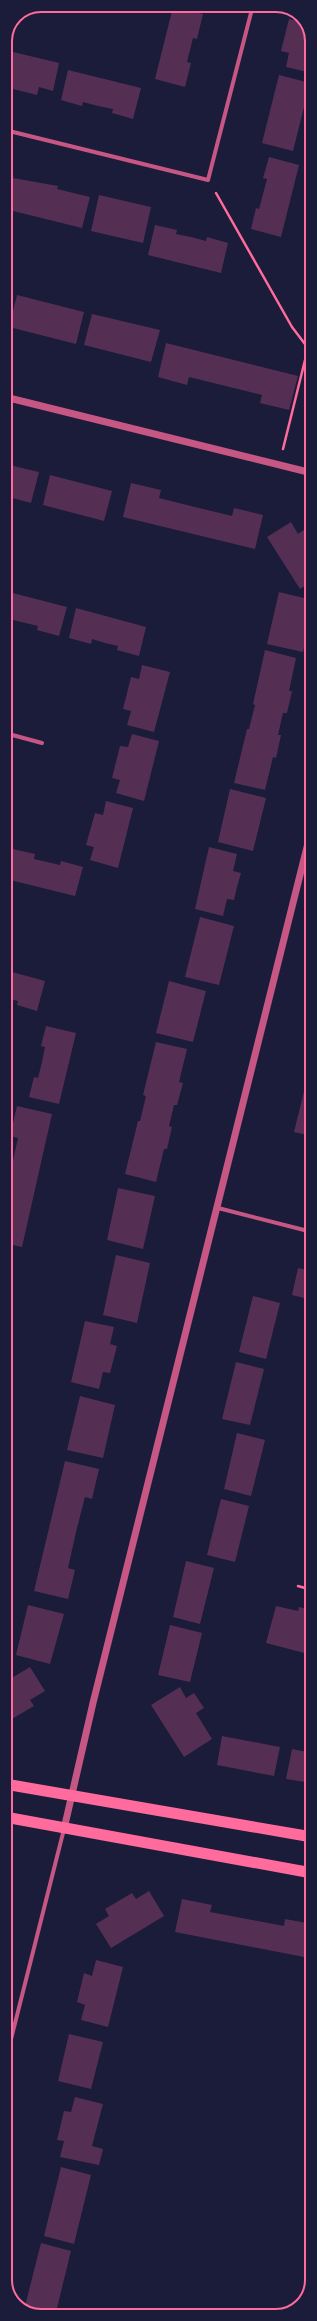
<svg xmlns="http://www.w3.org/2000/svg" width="317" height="2321" font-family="'Varela Round',sans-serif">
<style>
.building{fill:#542f53}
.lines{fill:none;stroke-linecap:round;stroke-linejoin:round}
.path{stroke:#ff6b9d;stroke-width:2.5}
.minor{stroke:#c65784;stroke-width:4}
.tertiary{stroke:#c65784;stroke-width:7}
.trunk{stroke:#ff6b9d;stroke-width:11}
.rim{fill:none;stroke:#ff6b9d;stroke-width:2}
</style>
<rect width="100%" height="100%" fill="#1b1b3a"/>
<path class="building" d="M173,7L203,14L197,39L193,38L187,62L191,63L185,87L155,79Z
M299,14L312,37V73L286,67L289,53L281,51L289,19L297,21Z
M5,50L59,63L53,91L39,87L37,95L5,87L7,79Z
M68,70L141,88L133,119L112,113L113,109L98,106L83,102L82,106L61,100Z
M279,75L310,83L293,151L262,143Z
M269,157L299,165L281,237L251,229L256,208L259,209L267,179L263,178Z
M5,173L14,176L13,178L58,186L57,189L90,197L82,228L5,209Z
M99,195L151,207L143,243L91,231Z
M155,225L177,230L176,234L191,237L206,241L207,237L228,243L221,273L148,255Z
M17,295L84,312L76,344L9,327Z
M92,314L160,330L151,362L84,345Z
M166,343L298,376L289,410L260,403L262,395L189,377L187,385L158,377Z
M312,388V406L304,392Z
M5,464L39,472L31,503L5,496Z
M50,475L112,491L104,521L43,505Z
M131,483L161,490L159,498L195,507L232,516L234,508L263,515L255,549L123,517Z
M291,522L298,534L305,529L312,540V581L300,589L267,537Z
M5,591L67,607L59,636L37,630L38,626L13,620L12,623L5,622Z
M279,592L312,600V613L303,652L267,644Z
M76,608L146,627L139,656L117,650L118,646L105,643L92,639L91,644L69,638Z
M265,650L296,658L289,691H292L287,713H283L278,735H281L276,758L273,757L265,790L234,783L247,729H249L255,705L253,704Z
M142,665L170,672L154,732L127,725L131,711L123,709L131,677L139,679Z
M132,734L159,741L144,801L116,793L120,780L112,778L120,746L128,747Z
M230,789L266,798L253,851L218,842Z
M106,801L133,808L118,868L90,860L94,847L86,845L95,813L103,815Z
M209,847L237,854L233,871L241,873L237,887L234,900L227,899L223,916L195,909Z
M13,849L35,854L34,859L60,865L61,861L83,867L75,896L6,879Z
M200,917L234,926L219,985L185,977Z
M5,970L45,981L37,1011L17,1005L18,1001L5,998Z
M169,981L206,991L193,1042L156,1033Z
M46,1026L76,1033L59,1104L29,1097L34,1077L38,1078L42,1062L45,1047L41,1046Z
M156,1042L187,1049L179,1082L183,1083L177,1105H174L169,1126L172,1127L167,1149H164L156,1182L125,1174L138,1121H140L146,1096L143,1095Z
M308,1075L312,1076V1136L294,1132Z
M17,1106L52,1114L22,1247L5,1243V1196L18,1138L10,1136Z
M118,1188L155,1196L143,1249L107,1240Z
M5,1254L12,1256L6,1287H5Z
M116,1255L150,1263L137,1323L103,1315Z
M298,1268L312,1271V1300L292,1295Z
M253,1296L280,1303L266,1359L239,1352Z
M85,1321L114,1327L110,1344L117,1346L110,1373L103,1372L99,1389L71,1382Z
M236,1362L264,1369L250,1425L222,1419Z
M80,1396L115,1405L103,1458L67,1450Z
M237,1433L265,1440L251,1496L224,1489Z
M65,1461L99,1469L92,1499L85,1497L76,1532L68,1568L75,1570L68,1599L34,1591Z
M221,1499L249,1506L235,1562L207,1555Z
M311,1541H312V1561L306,1560Z
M186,1561L214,1568L200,1624L173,1617Z
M28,1605L64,1614L50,1664L16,1655Z
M276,1606L298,1611L299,1607L312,1610V1655L266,1643Z
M170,1625L202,1633L190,1682L158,1675Z
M30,1667L45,1691L30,1700L34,1706L10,1720L5,1714V1682Z
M180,1687L186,1698L194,1693L204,1708L196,1713L212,1739L184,1757L151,1705Z
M222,1736L280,1747L274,1776L217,1765Z
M292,1749L312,1753V1783L286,1779Z
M149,1891L164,1916L111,1948L96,1924L109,1916L105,1909L132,1893L136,1899Z
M182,1899L212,1905L210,1912L284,1926L285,1919L312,1924L309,1958L175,1932Z
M96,1960L123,1967L108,2027L81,2020L85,2005L77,2002L84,1973L92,1976Z
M69,2034L103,2042L91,2089L58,2081Z
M75,2097L103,2104L92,2146L103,2149L99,2165L60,2157L64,2141L57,2140L64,2111L71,2112Z
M61,2167L91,2175L74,2244L44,2236Z
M41,2243L71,2251L55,2316H37L24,2310Z"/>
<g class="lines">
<path class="path" d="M216,193L292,327L308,348L283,449
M298,1586L312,1590"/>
<path class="minor" d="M5,130L208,180L253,5
M5,733L42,743
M218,1208L312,1232
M5,2063L64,1829"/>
<path class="tertiary" d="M5,397L312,473
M64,1829L93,1703L312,827"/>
<path class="trunk" d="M5,1784L312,1837
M5,1817L312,1873"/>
</g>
<path d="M0 0H317V2321H0ZM41 12H276A29 29 0 0 1 305 41V2280A29 29 0 0 1 276 2309H41A29 29 0 0 1 12 2280V41A29 29 0 0 1 41 12Z" fill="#1b1b3a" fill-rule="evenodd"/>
<path class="rim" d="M41 12H276A29 29 0 0 1 305 41V2280A29 29 0 0 1 276 2309H41A29 29 0 0 1 12 2280V41A29 29 0 0 1 41 12Z"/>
</svg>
